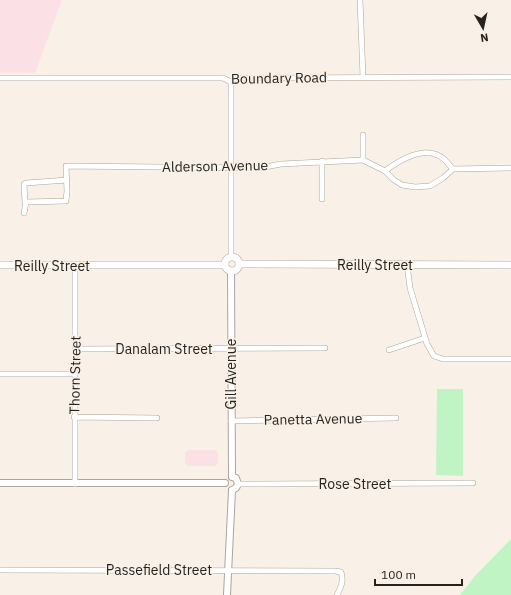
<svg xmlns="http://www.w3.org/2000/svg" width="511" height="595" font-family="'IBM Plex Sans',sans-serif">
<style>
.commercial{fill:#fbe1e6}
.green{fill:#c1f4c5}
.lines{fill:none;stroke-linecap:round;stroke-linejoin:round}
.minor-casing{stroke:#aca59b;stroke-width:6}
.tertiary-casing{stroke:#aca59b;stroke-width:8}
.secondary-casing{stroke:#aca59b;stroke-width:8}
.minor{stroke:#fff;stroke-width:5}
.tertiary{stroke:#fff;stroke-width:6}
.secondary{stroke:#fff;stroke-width:7}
.labels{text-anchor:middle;stroke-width:3;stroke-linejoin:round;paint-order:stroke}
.street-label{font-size:14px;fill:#26231f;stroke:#f9f1e7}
</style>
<rect width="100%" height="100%" fill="#f9f1e7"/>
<path class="commercial" d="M0,0H62L35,73H0Z
M188,450H215L218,452V464L215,466H188L185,463V452Z"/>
<path class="green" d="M437,389H463V476L436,475Z
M511,539V595H460L475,576Z"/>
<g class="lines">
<g class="minor-casing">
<path id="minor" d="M360,0L363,77
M0,78H223L231,82L238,78L511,77
M231,82V256
M363,160V135
M322,161V199
M385,171C401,159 426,144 444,159C447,162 450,166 453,169
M25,203L24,184L26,183L67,180
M24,213L26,202L66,201L67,191L66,166L260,168L281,164L363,160L385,171L394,180L402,185L415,187L430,186L443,178L453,169L511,168
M407,265L410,288L427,344L434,356L443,359H511
M75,349L325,348
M389,350L425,338
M0,374H75
M74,417L157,418
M231,421L396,418
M75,484V266
M238,484L473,483
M0,570L334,571L341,572C344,581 341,587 337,595"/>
</g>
<g class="tertiary-casing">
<path id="tertiary" d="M231,271L232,477
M232,477L236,478L238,484L236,488L232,490
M0,483H225
M227,595L232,490"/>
</g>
<g class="secondary-casing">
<path id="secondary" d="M225 264a7 7 0 1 1 14 0a7 7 0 1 1-14 0Z
M239,264L511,265
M0,265H224"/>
</g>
<use href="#minor" class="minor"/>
<use href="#tertiary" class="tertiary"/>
<use href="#secondary" class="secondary"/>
</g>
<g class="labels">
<g class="street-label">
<text transform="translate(279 78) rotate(-1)" y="5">Boundary Road</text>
<text transform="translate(215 166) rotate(-1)" y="5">Alderson Avenue</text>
<text x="375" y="270">Reilly Street</text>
<text x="52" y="271">Reilly Street</text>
<text x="164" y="354">Danalam Street</text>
<text transform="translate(231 374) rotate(-90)" y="5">Gill Avenue</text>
<text transform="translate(75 375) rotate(-89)" y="5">Thorn Street</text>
<text transform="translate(313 419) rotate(-1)" y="5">Panetta Avenue</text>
<text x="355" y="489">Rose Street</text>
<text x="159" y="575">Passefield Street</text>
</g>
</g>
<g transform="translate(483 28) rotate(171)" stroke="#f9f1e7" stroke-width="3" paint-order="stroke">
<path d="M0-3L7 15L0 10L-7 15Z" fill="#26231f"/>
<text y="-6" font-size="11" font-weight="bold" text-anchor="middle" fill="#26231f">N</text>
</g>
<path d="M375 579v6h87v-6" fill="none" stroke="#26231f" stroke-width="2"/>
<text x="381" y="579" font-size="12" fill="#26231f" stroke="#f9f1e7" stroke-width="3" paint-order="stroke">100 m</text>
</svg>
